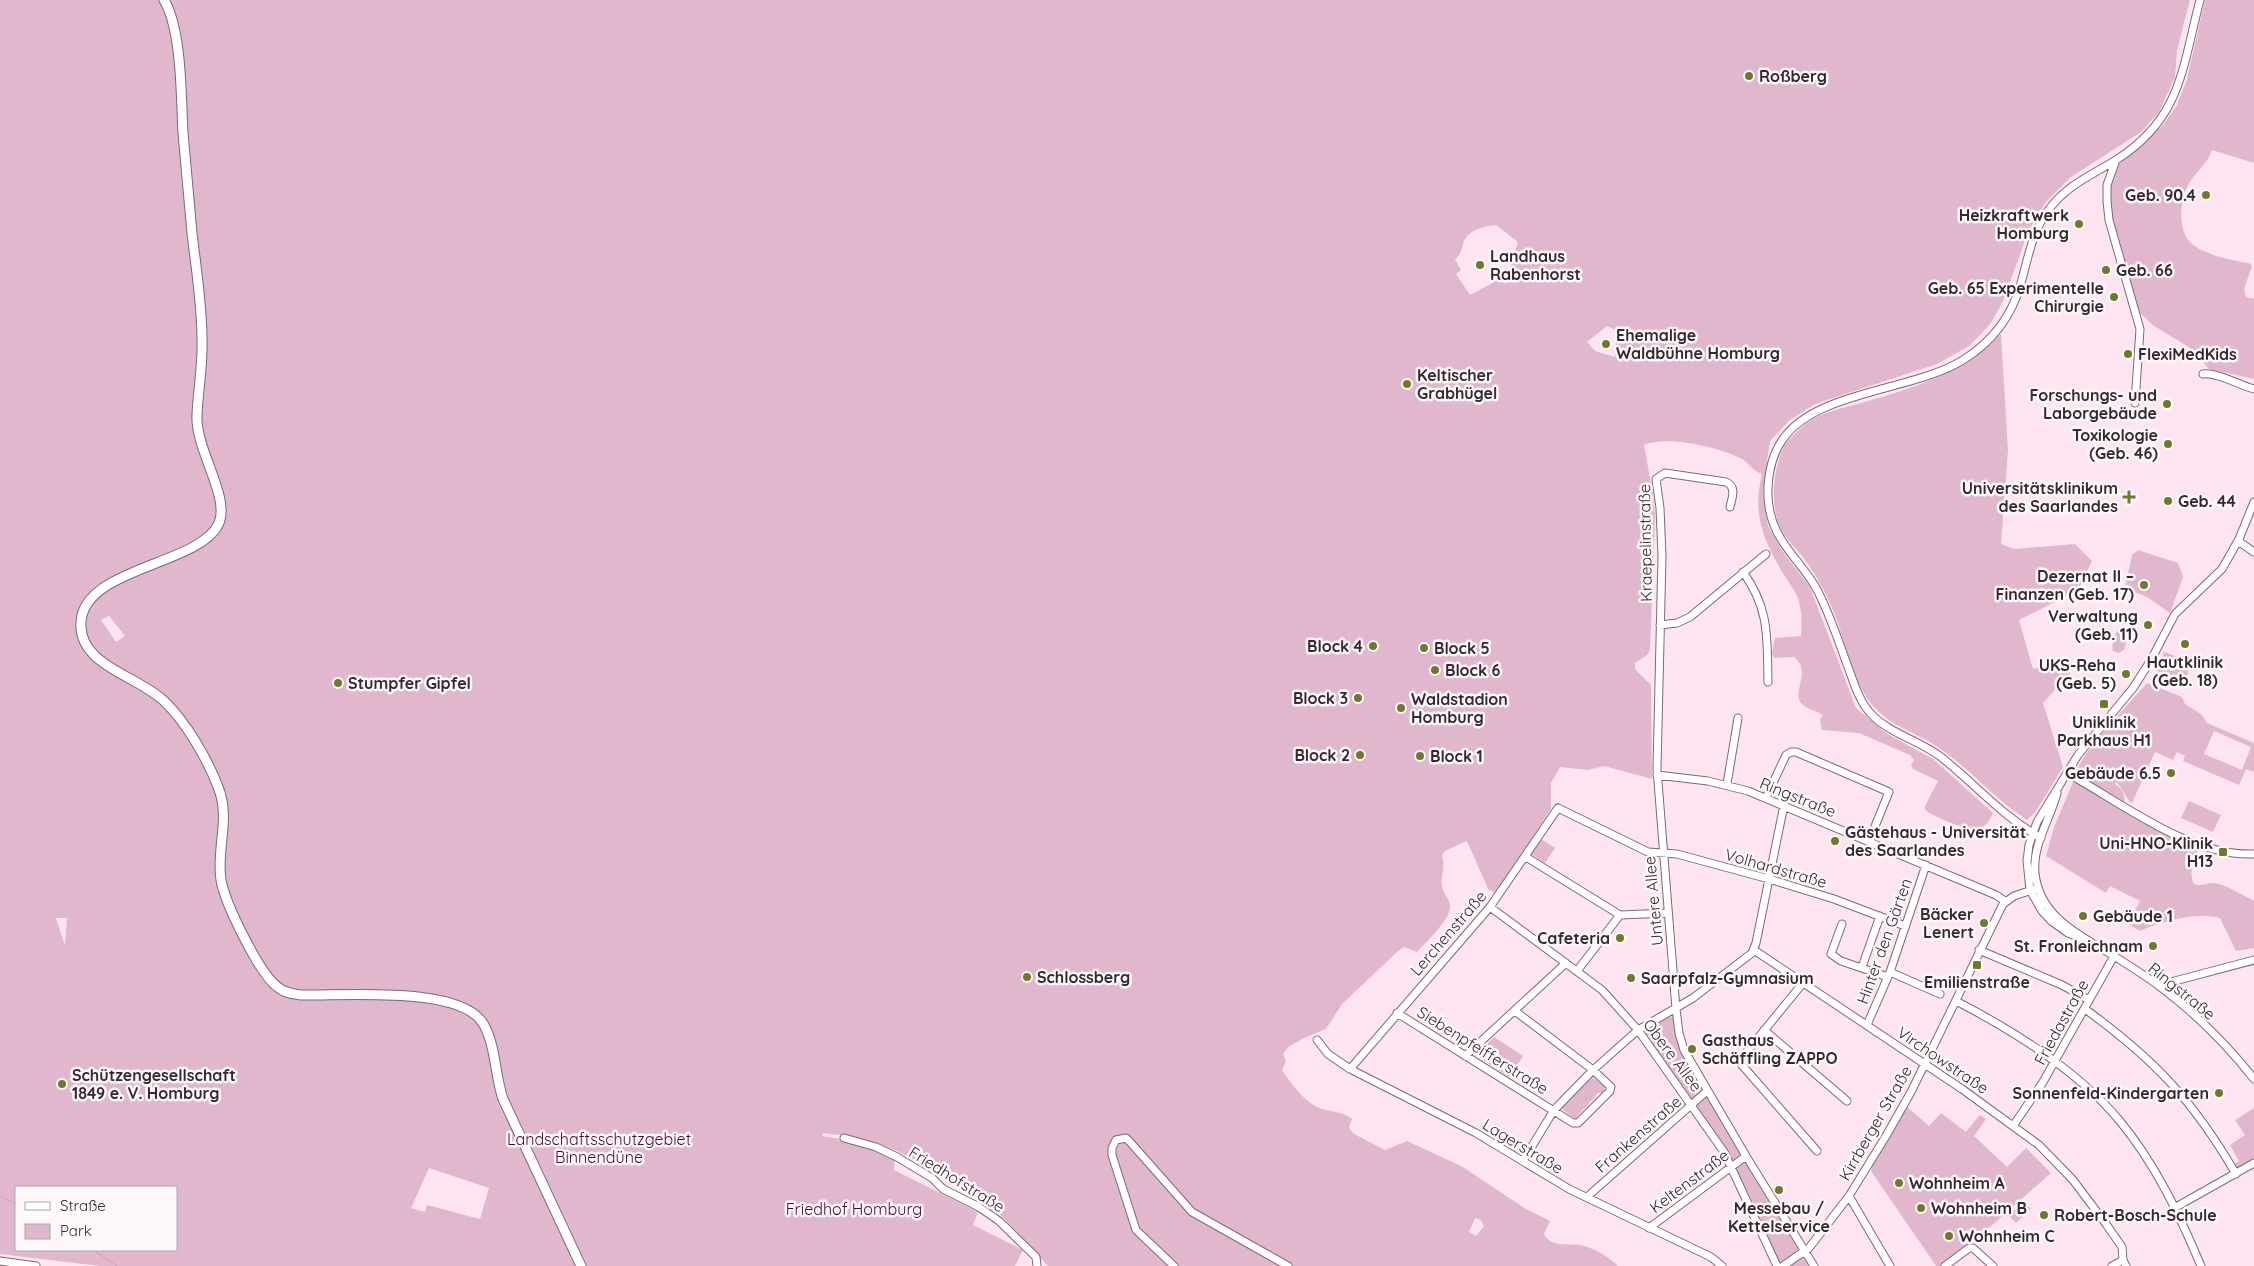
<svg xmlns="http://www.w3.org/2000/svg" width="2254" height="1266" font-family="Quicksand,sans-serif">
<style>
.green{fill:#e0b7cd;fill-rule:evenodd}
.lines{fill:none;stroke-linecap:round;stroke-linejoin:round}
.stream{stroke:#d99dbe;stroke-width:1}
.minor-casing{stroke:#7f6874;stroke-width:9}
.major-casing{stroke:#7f6874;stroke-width:11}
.minor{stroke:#fff;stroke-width:7}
.major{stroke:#fff;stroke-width:9}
.poi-dot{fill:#6c7b29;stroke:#fef8fb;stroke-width:2}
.labels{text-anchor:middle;stroke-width:5;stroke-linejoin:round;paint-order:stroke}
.poi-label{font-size:16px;font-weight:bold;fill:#33292e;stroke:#fef8fb;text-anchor:start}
.street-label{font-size:16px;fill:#33292e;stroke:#fef8fb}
.park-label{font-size:16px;fill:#4e0638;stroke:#fef8fb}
</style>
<rect width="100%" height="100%" fill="#ffe4f2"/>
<path class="green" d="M0,0H2190L2177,50L2175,77L2159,112L2141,132L2071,177L2046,202L2029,230L2003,301L1991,323L1983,332L1969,346L1937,364L1815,404L1790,420L1770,441L1763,491L1768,526L1783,552L1810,587L1856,708L1886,733L1933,759L1993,813C1991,817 1989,823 1984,826C1972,834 1936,818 1925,810V806L1938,781L1913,769L1911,765L1914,760L1910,755L1859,733L1822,730L1820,720L1823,715C1817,711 1808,710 1802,704C1790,693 1813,672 1794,657L1774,658L1772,653L1775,638L1801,636C1802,625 1802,613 1799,602C1797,593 1789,583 1784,575C1763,539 1752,515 1762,474C1752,471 1749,462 1740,458C1718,447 1667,435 1644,445L1653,495L1655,517L1650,650L1647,655L1635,663V669L1651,685L1652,779L1604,766L1588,770L1560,767L1551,783V809L1496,893L1488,889L1467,841L1445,851L1442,855C1446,870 1440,876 1442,886C1443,893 1449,898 1450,905C1453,917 1425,943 1417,952L1404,947L1396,953L1342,1004L1326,1029L1304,1038L1288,1047L1283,1054L1286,1061L1282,1070C1292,1085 1305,1103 1322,1109C1333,1112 1344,1112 1352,1119L1349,1128L1354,1134L1385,1150L1407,1141L1461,1166L1526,1209L1550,1221L1544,1234C1551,1248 1568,1243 1580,1245C1594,1248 1608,1256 1618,1266H1048L985,1198L983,1200C946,1177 908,1151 865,1140C852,1136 837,1135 823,1133L822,1136L852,1141L895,1158L894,1170L978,1212L973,1225L1023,1250L1015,1266H100L0,1254ZM1496,225L1518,242L1505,284L1498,280L1470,295L1456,274L1461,270L1455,259C1462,254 1461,249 1464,241C1471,228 1484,227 1496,225ZM1607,326L1617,331L1615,357L1595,351L1587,342ZM109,616L125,636L116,642L101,620ZM56,918H67L65,946ZM429,1168L489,1188L480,1219L427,1205L425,1212L411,1208ZM16,1187H176V1250H16ZM1475,1218L1481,1220L1484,1226L1476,1236L1469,1232Z
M2205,0H2254V163L2212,150C2207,165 2195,172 2188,185C2180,201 2177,229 2191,243C2202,254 2233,261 2249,263L2252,266L2244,289L2246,297L2254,299V379L2209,369L2192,349L2154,326L2139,312L2111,219L2108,191L2118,165L2163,125L2177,105L2187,79Z
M2001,334L2008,450L2001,544L2014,549L2075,544L2092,561L2078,590L2019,620L2033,669L2059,661L2070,673L2043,703L2063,767L2036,811L2027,820C1993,798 1967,765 1933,744C1914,732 1892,726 1876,709C1851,683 1847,644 1834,613C1826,592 1816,575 1803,557C1795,547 1785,538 1780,527C1770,505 1773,471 1783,449C1786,441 1796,433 1802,427C1819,412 1844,408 1865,402C1918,386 1961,374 2001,334Z
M2138,550L2178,563L2183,577L2170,613L2147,597L2125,588L2132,555Z
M2122,626H2125L2129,633L2124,650L2118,653L2113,651C2111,643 2115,630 2122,626Z
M2164,652L2189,661L2187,680L2181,683L2157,671Z
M2147,683L2182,697L2185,704L2201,714L2207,723L2254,743V772L2246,769L2239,785L2183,761L2185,756L2177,752L2173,760L2155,752L2132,803C2124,797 2124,789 2116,782L2115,784L2122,790L2125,800L2124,803L2076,775C2076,757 2133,700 2147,683ZM2214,731L2251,747L2242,770L2204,754Z
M2074,780L2199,848C2194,860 2188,872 2194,884C2202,887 2206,883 2213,883C2226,884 2242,895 2254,901V948L2236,951L2220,918C2195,912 2163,921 2140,931L2128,924L2140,901L2110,886L2106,893L2046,856L2054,827Z
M2189,801L2221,815L2213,832L2181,818Z
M1541,839L1555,848L1545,863L1531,854Z
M1669,1016L1674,1018L1675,1036L1679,1044L1737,1148L1809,1266H1780L1751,1198L1728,1154L1646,1034V1030Z
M1494,1037L1523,1056L1509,1077L1476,1055Z
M1592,1077L1606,1087L1602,1093H1598L1575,1119L1561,1108Z
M1907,1107L1929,1126L1941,1113L1966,1132L1980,1115L1986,1119L1974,1136L2007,1167L2026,1148L2051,1173L1972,1243L1941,1266H1936L1871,1171L1873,1164Z
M2254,1108V1159L2238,1169L2235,1164L2239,1161L2230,1145L2245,1135L2235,1120Z
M2024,1201L2031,1209L2016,1223L2008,1215Z"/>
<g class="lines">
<path class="stream" d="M0,1196L16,1204
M93,1250L117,1266"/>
<g class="minor-casing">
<path id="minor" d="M2116,160L2107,185V201L2109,220L2140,329L2135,403
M2203,374C2217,372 2239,385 2254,389
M1730,507C1732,498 1737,487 1726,482L1665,473L1656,479L1660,508L1662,556L1657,769L1676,1009L1679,1033L1684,1050L1746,1156L1814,1266
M2238,541L2254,552
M1743,572C1770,609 1767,639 1768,682
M1660,625L1677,623L1690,617L1766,554
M2067,773C2122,803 2190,857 2254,854
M1657,775L1708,781L1748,791L1996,895L2005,901
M1727,784L1738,718
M2057,793C2050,820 2032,845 2035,873C2039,915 2077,934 2109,953C2127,964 2146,976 2163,989C2196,1014 2228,1046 2254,1079
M1766,798L1786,755L1791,752H1796L1889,792L1869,841
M2041,838C2003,817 1974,783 1941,757C1919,740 1890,734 1871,714C1859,701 1854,683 1848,667C1838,640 1829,611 1815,586C1800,561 1776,542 1770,512C1765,489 1769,458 1783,439C1816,391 1913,391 1963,360C1992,342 2012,316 2021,283C2028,258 2032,233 2047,212C2065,186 2090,176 2116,160C2182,118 2182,68 2200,0
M1526,857L1620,915L1668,913
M1490,907L1602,990L1638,1030L1724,1152L1777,1266
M1842,924L1831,954L1841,961L1888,977
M2081,938L2068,933L2051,921L2042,911L2030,890L2027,861L2029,845L2037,822L2078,755L2133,688L2151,660L2175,614L2222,569L2239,539L2254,502
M1754,950L1962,1089L2039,1145L2073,1180L2106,1224L2122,1247L2123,1260L2126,1266
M1979,950L2062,985L2089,1000
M1862,967L1880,916
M1577,971L1620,915
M1890,972L1940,994
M1803,983L1740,1060L1741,1064L1817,1151
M2163,989L2171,982L2254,960
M1956,1001C2014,1031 2077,1070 2119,1120C2155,1163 2179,1214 2201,1266
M2085,1009C2155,1060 2192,1099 2236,1174
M1397,1013L1573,1123H1578L1610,1091L1611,1087L1593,1070L1515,1011
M1867,1025L1890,972L1926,865
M1764,1030L1847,1101
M1317,1040L1328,1054L1350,1069L1476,1133L1569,1189L1711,1257L1722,1266
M1465,1056L1566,963
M1350,1069L1490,907L1558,808L1648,852L1677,854L1769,879L1834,899L1905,926
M2013,1126L2043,1082L2114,956
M844,1138L876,1147L897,1157L932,1178L943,1189L979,1207L999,1221L1036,1257L1037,1266
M1523,1161L1554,1110L1593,1070L1638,1030L1693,998L1752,953L1756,943L1784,805
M1849,1196L1890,1266
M1587,1197L1707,1091
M2176,1207L2254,1163
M1649,1228L1746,1156
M0,1261L36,1266
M1174,1266L1136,1230L1112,1155V1148L1116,1140L1126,1138L1130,1142L1192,1212L1288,1266
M1783,1266L1809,1248L1849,1196L1886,1136L1911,1092L2003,904L2014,896L2038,888
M1945,1266L1969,1248H1973L1993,1266
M2112,1266L2123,1260"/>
</g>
<g class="major-casing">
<path id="major" d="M164,0C182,30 181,97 183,133C186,167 189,200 192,233C196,268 202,304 202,339C203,365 198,390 197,415C195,449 230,496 219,523C201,565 84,567 81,622C78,666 138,675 165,702C186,722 208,760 218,787C231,818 216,849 221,880C225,903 260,976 279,988C285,993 293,994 301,995C343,996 463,985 484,1025C496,1047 495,1076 503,1099L581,1266"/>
</g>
<use href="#minor" class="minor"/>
<use href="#major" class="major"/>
</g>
<g class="poi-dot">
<circle cx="1749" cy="76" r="5"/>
<circle cx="2206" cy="195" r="5"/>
<circle cx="2079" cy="224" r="5"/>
<circle cx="1480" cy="265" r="5"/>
<circle cx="2106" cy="270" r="5"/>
<circle cx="2114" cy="297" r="5"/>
<circle cx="1606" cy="344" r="5"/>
<circle cx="2128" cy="354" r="5"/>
<circle cx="1407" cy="384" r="5"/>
<circle cx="2167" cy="404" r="5"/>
<circle cx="2168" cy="444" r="5"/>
<path d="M2126.5 489.5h5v5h5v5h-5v5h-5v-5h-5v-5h5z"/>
<circle cx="2168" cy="501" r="5"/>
<circle cx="2144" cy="585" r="5"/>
<circle cx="2148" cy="625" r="5"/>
<circle cx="2185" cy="644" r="5"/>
<circle cx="1373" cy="646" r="5"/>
<circle cx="1424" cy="648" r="5"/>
<circle cx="1435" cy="670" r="5"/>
<circle cx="2126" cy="674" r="5"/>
<circle cx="338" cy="683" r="5"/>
<circle cx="1358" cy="698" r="5"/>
<rect x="2099" y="699" width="10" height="10" rx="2.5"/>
<circle cx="1401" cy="708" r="5"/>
<circle cx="1360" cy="755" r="5"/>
<circle cx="1420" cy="756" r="5"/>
<circle cx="2171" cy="773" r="5"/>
<circle cx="1835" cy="841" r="5"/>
<rect x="2218" y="847" width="10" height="10" rx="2.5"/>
<circle cx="2083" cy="916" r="5"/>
<circle cx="1984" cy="923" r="5"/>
<circle cx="1620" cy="938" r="5"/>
<circle cx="2153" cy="946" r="5"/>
<rect x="1972" y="960" width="10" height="10" rx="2.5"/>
<circle cx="1027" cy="977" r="5"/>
<circle cx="1631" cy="978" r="5"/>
<circle cx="1692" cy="1049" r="5"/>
<circle cx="62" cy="1084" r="5"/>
<circle cx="2219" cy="1093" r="5"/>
<circle cx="1899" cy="1183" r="5"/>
<circle cx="1779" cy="1190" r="5"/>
<circle cx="1921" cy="1208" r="5"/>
<circle cx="2044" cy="1215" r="5"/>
<circle cx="1949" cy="1236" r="5"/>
</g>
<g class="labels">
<g class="poi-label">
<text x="1759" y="82">Roßberg</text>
<text x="2196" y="201" text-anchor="end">Geb. 90.4</text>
<text x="2069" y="221" text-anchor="end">Heizkraftwerk<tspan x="2069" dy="18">Homburg</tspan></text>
<text x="1490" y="262">Landhaus<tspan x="1490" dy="18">Rabenhorst</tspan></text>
<text x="2116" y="276">Geb. 66</text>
<text x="2104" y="294" text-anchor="end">Geb. 65 Experimentelle<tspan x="2104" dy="18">Chirurgie</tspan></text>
<text x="1616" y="341">Ehemalige<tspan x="1616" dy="18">Waldbühne Homburg</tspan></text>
<text x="2138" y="360">FlexiMedKids</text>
<text x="1417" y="381">Keltischer<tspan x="1417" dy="18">Grabhügel</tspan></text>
<text x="2157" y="401" text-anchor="end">Forschungs- und<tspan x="2157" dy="18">Laborgebäude</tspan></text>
<text x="2158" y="441" text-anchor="end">Toxikologie<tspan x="2158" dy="18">(Geb. 46)</tspan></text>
<text x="2118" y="494" text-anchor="end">Universitätsklinikum<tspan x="2118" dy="18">des Saarlandes</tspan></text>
<text x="2178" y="507">Geb. 44</text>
<text x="2134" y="582" text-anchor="end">Dezernat II –<tspan x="2134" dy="18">Finanzen (Geb. 17)</tspan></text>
<text x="2138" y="622" text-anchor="end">Verwaltung<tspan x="2138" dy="18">(Geb. 11)</tspan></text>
<text x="1363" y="652" text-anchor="end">Block 4</text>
<text x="1434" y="654">Block 5</text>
<text x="2185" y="668" text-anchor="middle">Hautklinik<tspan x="2185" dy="18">(Geb. 18)</tspan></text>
<text x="2116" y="671" text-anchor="end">UKS-Reha<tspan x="2116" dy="18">(Geb. 5)</tspan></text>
<text x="1445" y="676">Block 6</text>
<text x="348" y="689">Stumpfer Gipfel</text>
<text x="1348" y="704" text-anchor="end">Block 3</text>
<text x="1411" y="705">Waldstadion<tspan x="1411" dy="18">Homburg</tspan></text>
<text x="2104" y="728" text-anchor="middle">Uniklinik<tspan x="2104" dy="18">Parkhaus H1</tspan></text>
<text x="1350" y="761" text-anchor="end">Block 2</text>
<text x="1430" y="762">Block 1</text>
<text x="2161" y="779" text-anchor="end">Gebäude 6.5</text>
<text x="1845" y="838">Gästehaus - Universität<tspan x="1845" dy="18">des Saarlandes</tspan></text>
<text x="2213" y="849" text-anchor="end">Uni-HNO-Klinik<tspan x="2213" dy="18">H13</tspan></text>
<text x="1974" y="920" text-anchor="end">Bäcker<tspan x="1974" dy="18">Lenert</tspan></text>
<text x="2093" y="922">Gebäude 1</text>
<text x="1610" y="944" text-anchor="end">Cafeteria</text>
<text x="2143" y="952" text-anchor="end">St. Fronleichnam</text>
<text x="1037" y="983">Schlossberg</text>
<text x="1641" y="984">Saarpfalz-Gymnasium</text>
<text x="1977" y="988" text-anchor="middle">Emilienstraße</text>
<text x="1702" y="1046">Gasthaus<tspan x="1702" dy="18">Schäffling ZAPPO</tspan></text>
<text x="72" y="1081">Schützengesellschaft<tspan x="72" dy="18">1849 e. V. Homburg</tspan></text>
<text x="2209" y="1099" text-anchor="end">Sonnenfeld-Kindergarten</text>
<text x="1909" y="1189">Wohnheim A</text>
<text x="1779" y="1214" text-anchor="middle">Messebau /<tspan x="1779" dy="18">Kettelservice</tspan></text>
<text x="1931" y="1214">Wohnheim B</text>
<text x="2054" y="1221">Robert-Bosch-Schule</text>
<text x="1959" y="1242">Wohnheim C</text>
</g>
<g class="street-label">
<text transform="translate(1645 543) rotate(-91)" y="6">Kraepelinstraße</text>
<text transform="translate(1798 797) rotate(22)" y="6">Ringstraße</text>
<text transform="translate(1776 868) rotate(16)" y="6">Volhardstraße</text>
<text transform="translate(1653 901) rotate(-95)" y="6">Untere Allee</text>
<text transform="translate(1448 933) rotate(-49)" y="6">Lerchenstraße</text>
<text transform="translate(1884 941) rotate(-70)" y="6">Hinter den Gärten</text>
<text transform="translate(2182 991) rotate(39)" y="6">Ringstraße</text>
<text transform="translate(2061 1022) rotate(-61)" y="6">Friedastraße</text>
<text transform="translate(1483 1050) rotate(32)" y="6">Siebenpfeifferstraße</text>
<text transform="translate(1673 1055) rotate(53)" y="6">Obere Allee</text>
<text transform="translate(1943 1060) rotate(34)" y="6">Virchowstraße</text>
<text transform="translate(1875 1123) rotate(-60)" y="6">Kirrberger Straße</text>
<text transform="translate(1638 1134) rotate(-41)" y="6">Frankenstraße</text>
<text transform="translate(1523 1146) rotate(31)" y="6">Lagerstraße</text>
<text transform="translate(957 1179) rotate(32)" y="6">Friedhofstraße</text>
<text transform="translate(1689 1181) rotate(-37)" y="6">Keltenstraße</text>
</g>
<g class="park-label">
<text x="599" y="1145">Landschaftsschutzgebiet<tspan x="599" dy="18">Binnendüne</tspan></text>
<text x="854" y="1215">Friedhof Homburg</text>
</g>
</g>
<rect x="15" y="1186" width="162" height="65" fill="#fef8fb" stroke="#ada5a9"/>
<rect x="25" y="1202" width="25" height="8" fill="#ffffff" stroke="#ada5a9"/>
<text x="60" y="1211" font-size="15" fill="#33292e">Straße</text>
<rect x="25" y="1224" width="25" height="15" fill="#e0b7cd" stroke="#ada5a9"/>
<text x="60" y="1236" font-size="15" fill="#33292e">Park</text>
</svg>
